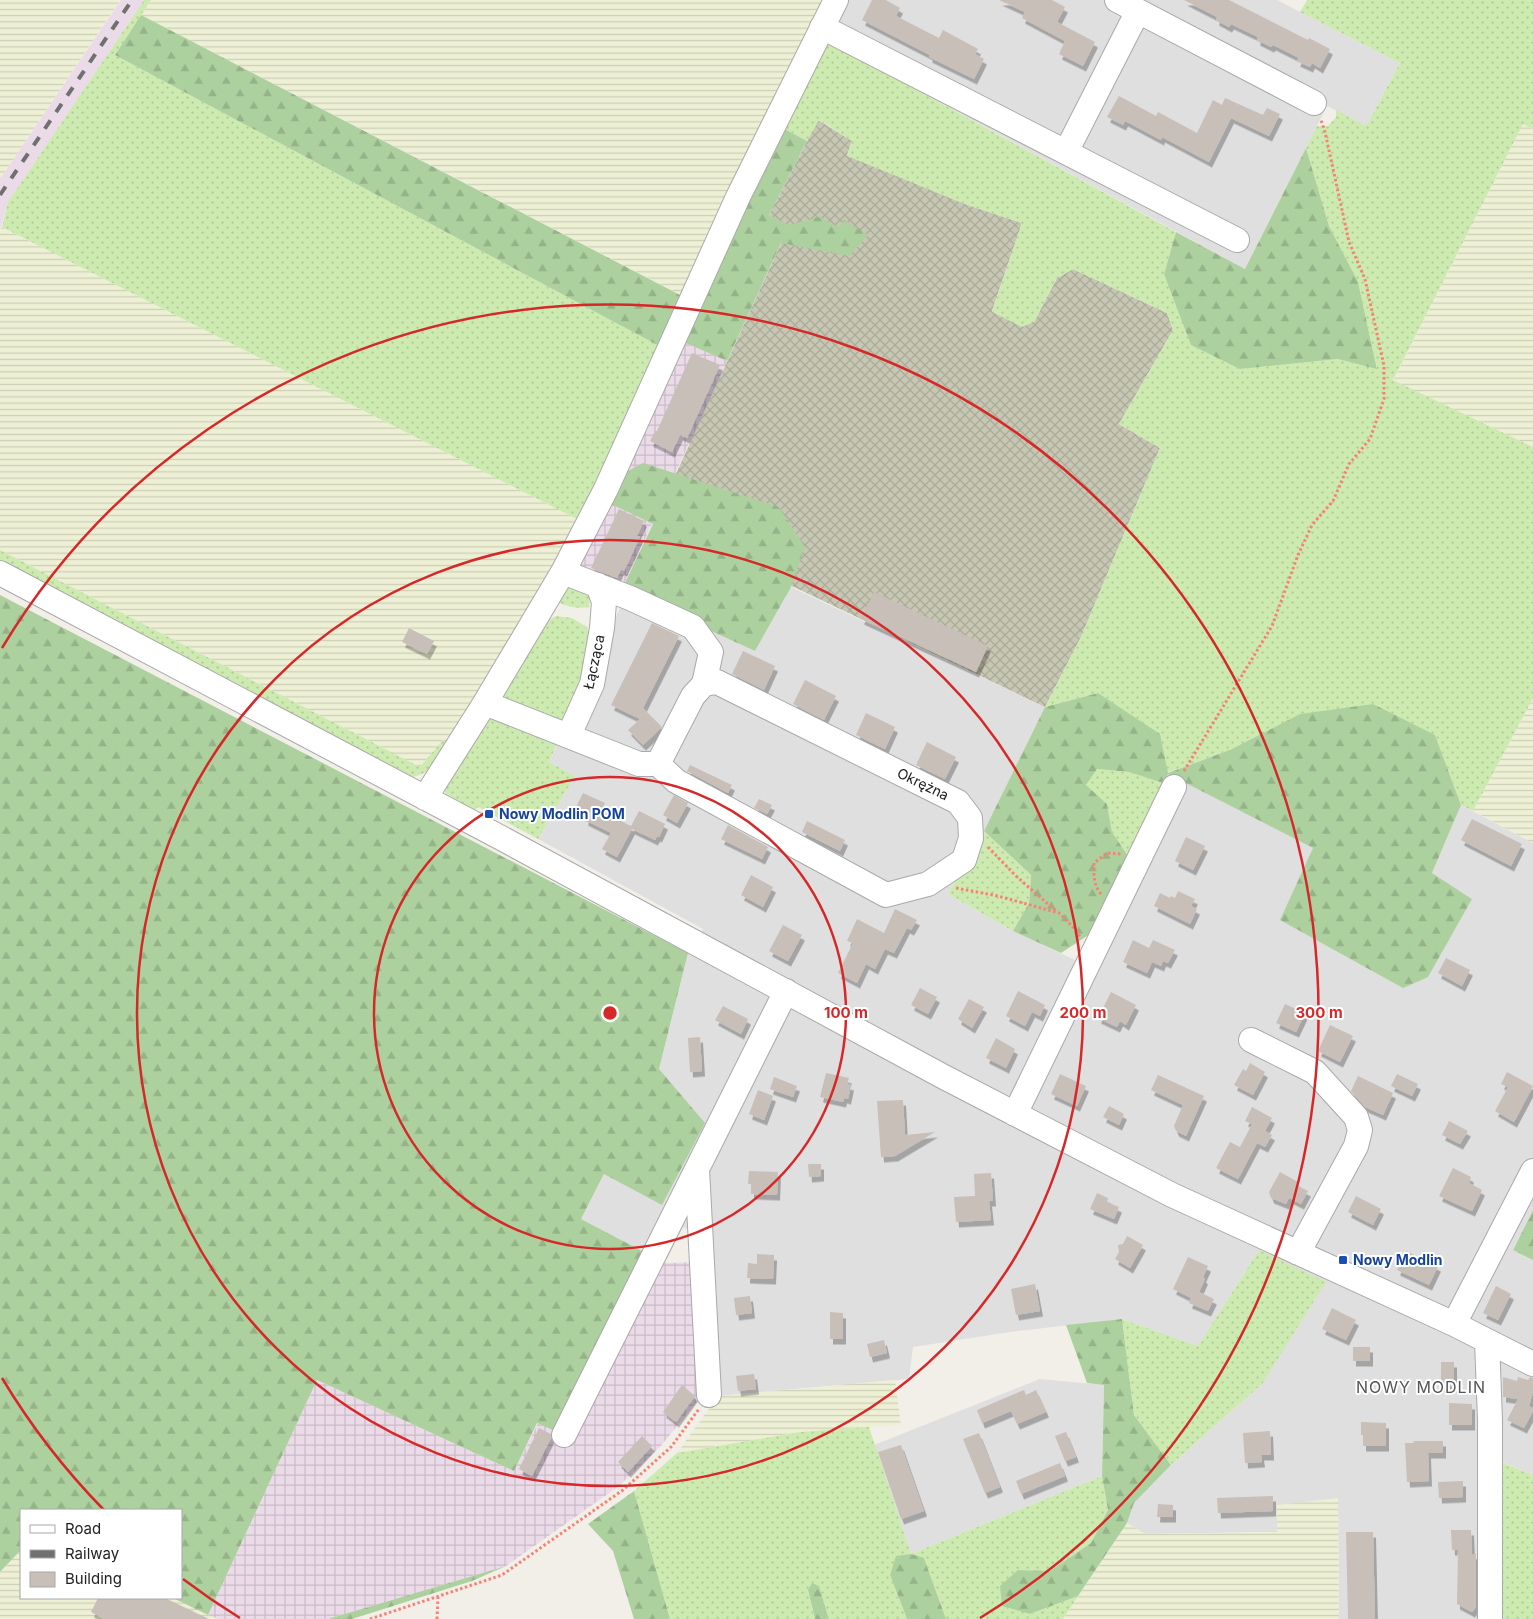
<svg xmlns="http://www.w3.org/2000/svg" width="1533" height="1619" font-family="Inter,sans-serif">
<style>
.residential{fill:#e0dfdf}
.industrial{fill:url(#industrial-grid)}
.railway{fill:#ebdbe8}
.construction{fill:url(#construction-cross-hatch)}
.farmland{fill:url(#farmland-rules)}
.grass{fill:url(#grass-dots)}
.forest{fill:url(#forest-firs)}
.building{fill:#c7bfb8;filter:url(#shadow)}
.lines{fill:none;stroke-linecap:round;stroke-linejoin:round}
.minor-casing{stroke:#a9a9a9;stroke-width:26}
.path{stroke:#fa8072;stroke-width:3;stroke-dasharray:2.5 2.5;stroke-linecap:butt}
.minor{stroke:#fff;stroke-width:24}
.rail{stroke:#707070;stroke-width:4;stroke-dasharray:10 10;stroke-linecap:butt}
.ring{fill:none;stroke:#d62828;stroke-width:2.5}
.transit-dot{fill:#1a4fb4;stroke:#fff;stroke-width:2}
.labels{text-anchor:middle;stroke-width:4;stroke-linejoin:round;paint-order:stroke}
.street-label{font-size:14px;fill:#222;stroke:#fff}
.transit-label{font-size:14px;font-weight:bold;fill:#164399;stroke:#fff;text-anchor:start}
.quarter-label{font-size:16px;letter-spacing:1px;fill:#555;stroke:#fff}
.centre{fill:#d62828;stroke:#fff;stroke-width:2.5}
.ring-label{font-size:15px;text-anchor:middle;font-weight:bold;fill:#d62828;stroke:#fff;stroke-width:4;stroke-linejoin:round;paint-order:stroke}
</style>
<defs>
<pattern id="industrial-grid" width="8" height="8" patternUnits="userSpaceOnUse" patternTransform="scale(1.25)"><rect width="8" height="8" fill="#ebdbe8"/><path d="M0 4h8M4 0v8" fill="none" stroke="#c9bcc7"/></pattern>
<pattern id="construction-cross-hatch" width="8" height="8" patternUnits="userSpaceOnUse" patternTransform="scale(1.25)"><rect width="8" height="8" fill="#c7c7b4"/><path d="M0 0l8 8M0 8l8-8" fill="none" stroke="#abab9a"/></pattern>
<pattern id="farmland-rules" width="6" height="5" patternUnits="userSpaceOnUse" patternTransform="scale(1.25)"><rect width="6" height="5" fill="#eef0d5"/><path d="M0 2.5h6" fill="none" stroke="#ccceb7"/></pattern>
<pattern id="grass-dots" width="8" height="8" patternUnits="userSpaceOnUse" patternTransform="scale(1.25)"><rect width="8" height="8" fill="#cdebb0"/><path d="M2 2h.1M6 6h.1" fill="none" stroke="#b0c997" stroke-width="1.8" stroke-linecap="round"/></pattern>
<pattern id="forest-firs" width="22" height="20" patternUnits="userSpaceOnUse" patternTransform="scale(1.25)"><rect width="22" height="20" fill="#add19e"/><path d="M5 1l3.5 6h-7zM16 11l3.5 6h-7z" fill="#95b388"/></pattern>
<filter id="shadow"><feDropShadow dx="3" dy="5.5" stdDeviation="0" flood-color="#0004"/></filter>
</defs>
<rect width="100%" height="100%" fill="#f2efe9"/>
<path class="residential" d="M824,0H1277L1400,63L1366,126L1327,106L1245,269L831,43Z
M791,587L1045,707L984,831L948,894L1013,931L1077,961L1167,773L1314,848L1472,899L1432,873L1461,805L1533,843V1210L1513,1249L1533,1260V1475L1497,1460L1494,1619H1339L1338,1499L1277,1532L1145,1534L1127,1523L1134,1503L1171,1465L1262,1384L1259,1250L1198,1346L1122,1319L1010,1332L913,1347L909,1379L718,1396L709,1240L683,1227L665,1263L581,1219L659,1069L688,953L703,929L538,839L575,776L549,762L627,593L755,651Z
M1040,1379L1104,1385L1102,1476L911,1554L874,1445Z"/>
<path class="industrial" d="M681,341L727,361L622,589L579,570Z
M657,1259L665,1263L696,1262L702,1395L660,1447L619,1486L506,1566L328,1619H218L208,1615L317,1380L514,1471L538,1423Z"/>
<path class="railway" d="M121,0H144L8,202L0,230V179Z"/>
<path class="construction" d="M818,120L852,141L847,155L965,204L1022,223L992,311L1034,322L1057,278L1073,269L1167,313L1173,330L1119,424L1160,448L1081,637L1045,707L796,588L653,524L789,226L769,215Z"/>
<path class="farmland" d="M0,0H116L119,2L0,179Z
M151,0H824L685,297L141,15Z
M1523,124L1533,129V447L1393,381Z
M2,227L577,519L551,573L451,744L443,740L420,767L0,550V230Z
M1533,698V843L1473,811Z
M895,1380L901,1425L800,1432L677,1453L718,1396Z
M1338,1498L1339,1619H1063L1127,1523L1145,1534L1277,1532V1505Z
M21,1550V1598H173L218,1619H0V1572Z"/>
<path class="grass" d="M144,0H151L115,55L661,347L577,519L2,227L8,202Z
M1307,0H1533V129L1523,124L1393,380L1533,447V698L1473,811L1461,805L1435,735L1232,749L1167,773L1098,693L1045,707L1081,637L1160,448L1119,424L1173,330L1167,313L1073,269L1057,278L1034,322L1022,327L992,312L1022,223L965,204L847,156L852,141L819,120L807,141L781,127L820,50L831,43L1176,232L1164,274L1240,369L1338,359L1377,368L1358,283L1329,226L1306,148L1317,126H1328L1336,117V110L1366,126L1400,63L1300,12Z
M0,550L420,767L443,740L451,744C437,762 432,774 408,778L0,562Z
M566,586L586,590L590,598L589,607C578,609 569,607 559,603Z
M556,616L572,618L587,627L590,641L583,685L566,724L504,704V694L537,627Z
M491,717L559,739L549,762L575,776L538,839L478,807L475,810L447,795L443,789L483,721Z
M1096,769L1129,772L1163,783L1128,856L1112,832L1107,804L1086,785Z
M984,831L1031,875L1029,903L1013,931L948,894Z
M1259,1250L1326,1282L1262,1384L1171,1465L1134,1415L1122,1319L1198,1346Z
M869,1427L911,1554L1102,1476L1108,1510L1091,1543L1050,1571L1018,1570L1030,1614L1078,1596L1063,1619H946L924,1558L890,1575L907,1619H829L819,1586L808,1591L815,1619H670L634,1491L677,1453L800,1432Z
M1496,1460L1533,1475V1619H1494Z"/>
<path class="forest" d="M141,15L684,297L661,347L115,55Z
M781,127L807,141L769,215L789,225L819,217L839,227L844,220L868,235L849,256L781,243L727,361L681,341Z
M1306,148L1329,226L1358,282L1377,369L1338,359L1240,369L1191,345L1164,274L1176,232L1245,269Z
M643,463L779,507L805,547L791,587L755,651L627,593L622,589L653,524L611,504L626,472Z
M0,595L688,953L659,1069L705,1123L662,1205L604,1174L581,1219L646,1253L557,1432L537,1423L514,1471L317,1380L208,1615L173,1598H181V1510H21V1550L0,1572Z
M1098,693L1160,734L1168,773L1232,749L1300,714L1373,704L1435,735L1461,805L1432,873L1472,899L1428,977L1403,988L1280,920L1313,848L1168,774L1163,783L1129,772L1097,769L1086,785L1107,804L1112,832L1128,856L1090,934L1061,953L1013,931L1029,903L1031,875L984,831L1045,707Z
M1533,1210V1260L1513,1250Z
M1122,1319L1134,1415L1171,1465L1134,1503L1127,1523L1078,1596L1030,1614L1002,1606L1000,1586L1018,1570L1050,1571L1091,1543L1108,1510L1102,1476L1104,1385L1087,1383L1066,1325Z
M634,1491L670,1619H634L613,1551L588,1524Z
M911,1554L924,1558L946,1619H907L890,1575L896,1556Z
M506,1566L472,1581L352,1619H328Z
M812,1583L819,1586L829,1619H815L808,1590Z"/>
<path class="building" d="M872,0H886L900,8L896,16L939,38L943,30L978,49L975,54L984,59L974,79L929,57L930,55L862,20Z
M999,0H1052L1065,7L1057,22L1095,42L1083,66L1059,54L1065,41L1022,18L1025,12Z
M1184,0H1229L1308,40L1309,38L1330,49L1320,68L1312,63L1310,67L1297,61L1299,58L1273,45L1271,47L1257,40L1258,37L1231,24L1229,27L1216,20L1217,17Z
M1119,96L1156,116L1158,112L1197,133L1213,100L1222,105L1225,98L1263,115L1267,108L1280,114L1269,136L1231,118L1209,162L1162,137L1161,140L1129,123L1125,121L1123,125L1107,117Z
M692,353L720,365L687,438L680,435L672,452L650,441L655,431H657Z
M619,509L644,521L637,536L640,537L624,571L621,569L617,578L591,568Z
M874,592L988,646L976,672L861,619Z
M652,623L679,636L643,708L662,727L643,745L628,730L640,719L611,705Z
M409,628L434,641L427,654L402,642Z
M743,651L775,666L764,690L732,674Z
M805,680L836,696L824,720L793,704Z
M866,713L895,727L885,749L856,735Z
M927,742L956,757L945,779L916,765Z
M690,765L732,785L728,793L687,771Z
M583,793L605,803L601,811L631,826L639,811L665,824L659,837L657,836L655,840L632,829L617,857L602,849L611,833L585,820L586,817L574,811Z
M674,795L688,803L677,823L663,815Z
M759,799L772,805L767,814L754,808Z
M1472,819L1522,844L1511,866L1461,840Z
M807,821L845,840L840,851L802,832Z
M728,825L768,847L762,859L721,839Z
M1186,837L1205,846L1193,870L1175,861Z
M751,875L773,887L763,907L741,895Z
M1178,891L1195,899L1191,906L1197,909L1190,924L1154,906L1160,893L1170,898L1171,896L1175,898Z
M895,909L917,920L911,930L907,928L894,953L885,949L875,969L866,964L857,983L838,973L853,943L847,941L857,919L884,933Z
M783,925L802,935L788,961L769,951Z
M1133,940L1149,948L1153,940L1175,950L1168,963L1163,961L1161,966L1152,962L1147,973L1123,962Z
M1446,958L1470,970L1462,986L1438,973Z
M920,988L937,997L928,1014L911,1005Z
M1018,991L1045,1005L1040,1016L1032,1012L1025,1026L1006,1016Z
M1111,992L1136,1005L1126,1025L1120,1021L1117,1027L1098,1018Z
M969,999L984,1007L972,1028L958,1019Z
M1285,1004L1305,1013L1296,1032L1276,1023Z
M723,1006L748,1019L741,1034L715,1020Z
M1330,1025L1353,1036L1340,1062L1318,1051Z
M700,1037L702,1071L690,1072L688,1038Z
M996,1038L1015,1049L1006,1068L986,1058Z
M1250,1063L1265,1072L1253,1095L1234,1085L1243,1069L1246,1071Z
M1507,1072L1533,1086L1514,1122L1495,1111L1508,1087L1501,1084Z
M826,1073L849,1078L847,1084L851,1085L848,1099L844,1098L843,1102L820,1097Z
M1060,1074L1086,1086L1077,1106L1051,1094Z
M1397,1074L1418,1084L1412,1096L1391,1086Z
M1158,1075L1204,1096L1186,1136L1176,1131L1174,1126L1183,1105L1151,1090Z
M1358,1076L1393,1093L1383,1115L1365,1107L1351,1091Z
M774,1077L797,1086L793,1097L770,1089Z
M758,1090L773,1096L764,1120L749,1114Z
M903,1100L905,1135L935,1132L895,1156L881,1157L877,1101Z
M1109,1106L1124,1114L1119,1125L1103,1117Z
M1252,1107L1272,1118L1265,1131L1272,1135L1265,1147L1257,1143L1238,1179L1216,1168L1230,1142L1240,1147L1252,1124L1245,1121Z
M1449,1121L1468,1131L1460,1144L1442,1135Z
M808,1164H821V1176L809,1177Z
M1453,1168L1471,1177L1469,1183L1482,1190L1472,1211L1439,1196Z
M749,1171L778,1172L777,1195L751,1194V1184H748Z
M1280,1172L1298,1182L1296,1185L1308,1191L1301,1204L1289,1198L1286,1204L1271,1198L1269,1192Z
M991,1173L993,1201H989L991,1220L956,1222L954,1197L975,1196L974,1174Z
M1097,1193L1108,1198L1107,1202L1119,1207L1114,1219L1090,1209Z
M1356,1196L1381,1209L1373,1225L1348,1212Z
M1127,1236L1143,1245L1130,1268L1115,1259L1119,1252L1118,1245L1123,1244Z
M1406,1251L1438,1266L1429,1285L1397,1270Z
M757,1254L774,1255L773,1279L747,1278L748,1263L757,1264Z
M1188,1257L1208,1266L1203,1277L1205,1279L1199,1292L1214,1299L1208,1311L1189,1303L1191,1298L1173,1289Z
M1035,1284L1040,1311L1016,1315L1011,1289Z
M1496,1286L1511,1294L1498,1320L1483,1313Z
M750,1296L752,1313L736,1315L734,1298Z
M1332,1308L1356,1320L1346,1340L1322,1329Z
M830,1312L843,1313V1339H830Z
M884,1340L887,1353L870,1357L867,1344Z
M1353,1347H1370V1361H1353Z
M1441,1362H1454V1387H1441Z
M754,1374L756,1389L738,1391L736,1376Z
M1503,1377L1517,1381L1518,1377L1528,1380L1530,1377L1533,1378V1392L1529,1406L1533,1408V1411L1524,1428L1507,1420L1518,1399L1503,1397Z
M682,1385L695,1396L676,1422L663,1412Z
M1024,1390L1026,1395L1036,1390L1046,1412L1017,1424L1011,1411L982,1423L977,1410Z
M1449,1403L1472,1404V1425H1449Z
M1361,1422L1386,1423V1446H1363V1435H1361Z
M539,1428L551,1434V1438L532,1476L519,1469Z
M1270,1431L1271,1455H1261L1262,1462L1245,1463L1243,1433Z
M1066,1432L1076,1457L1065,1461L1055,1436Z
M979,1433L1000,1487L985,1493L963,1439Z
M642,1436L652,1446L628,1472L618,1462Z
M1414,1441H1443V1453H1428L1429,1481L1407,1482L1405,1443H1413Z
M901,1445L924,1511L901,1519L878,1452Z
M1060,1463L1065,1476L1021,1494L1016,1481Z
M1463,1481V1497L1439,1498L1438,1482Z
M1273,1496V1511L1218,1513L1217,1498Z
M1158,1504L1173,1505V1517H1157Z
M1451,1530H1471L1472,1554H1476V1607L1472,1612L1457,1604L1458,1550H1452Z
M1346,1532H1373L1375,1619H1348Z
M98,1598H165L209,1619H104L91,1612Z"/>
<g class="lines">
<g class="minor-casing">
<path id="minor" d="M1117,0L1314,103
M822,27L1237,240
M1066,152L1138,11
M563,572L630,598L693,627L711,652L704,684
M0,573L505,840L944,1077L1172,1195L1454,1324L1533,1364
M485,703L639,764H658L676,781L886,895L928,884L964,860L971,838L970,818L958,802L717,682L704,684L693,696L658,764
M569,735L592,684L602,628L604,602L598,585
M425,798L485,703L563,572L606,489L738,197L836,0
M1251,1040L1315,1072L1356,1117L1360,1130L1356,1146L1298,1253
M1015,1114L1174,787
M697,1169L709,1395
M1454,1324L1533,1171
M1487,1341L1490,1420V1619
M564,1435L786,991"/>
</g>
<path class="path" d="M1184,771L1272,626L1298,555L1312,525L1333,501L1349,464L1370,439L1384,399V366L1365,279L1349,242L1325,132L1321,120
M988,847L1016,876L1056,911
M956,888L998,896L1059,913L1076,930L1080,937
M1101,894C1093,885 1094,874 1094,863L1107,853L1122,854
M370,1619L502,1575L623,1490L671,1447L699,1409
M437,1619L438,1597"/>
<use href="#minor" class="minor"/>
<path class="rail" d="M0,195L132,0"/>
</g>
<g class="ring">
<circle cx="610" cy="1013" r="236"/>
<circle cx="610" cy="1013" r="473"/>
<path d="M240 1618A709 709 0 0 1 183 1579M104 1510A709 709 0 0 1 2 1378M2 648A709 709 0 1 1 980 1618"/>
</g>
<g class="transit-dot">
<rect x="484" y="809" width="10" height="10" rx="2.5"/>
<rect x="1338" y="1255" width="10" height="10" rx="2.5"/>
</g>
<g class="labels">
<g class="street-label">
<text transform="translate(594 662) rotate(-78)" y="5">Łącząca</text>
<text transform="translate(923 784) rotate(26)" y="5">Okrężna</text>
</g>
<g class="transit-label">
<text x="499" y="819">Nowy Modlin POM</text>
<text x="1353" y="1265">Nowy Modlin</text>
</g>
<g class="quarter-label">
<text x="1421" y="1393">NOWY MODLIN</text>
</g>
</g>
<circle cx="610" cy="1013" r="8" class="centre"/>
<g class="ring-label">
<text x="846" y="1018">100 m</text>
<text x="1083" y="1018">200 m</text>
<text x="1319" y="1018">300 m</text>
</g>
<rect x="20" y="1509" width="162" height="90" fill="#ffffff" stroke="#a7a7a7"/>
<rect x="30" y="1525" width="25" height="8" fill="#ffffff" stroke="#a7a7a7"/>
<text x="65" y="1534" font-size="15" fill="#222222">Road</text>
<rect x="30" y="1550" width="25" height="8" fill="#707070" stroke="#a7a7a7"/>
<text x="65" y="1559" font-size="15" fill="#222222">Railway</text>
<rect x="30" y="1572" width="25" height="15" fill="#c7bfb8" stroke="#a7a7a7"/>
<text x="65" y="1584" font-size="15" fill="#222222">Building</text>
</svg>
